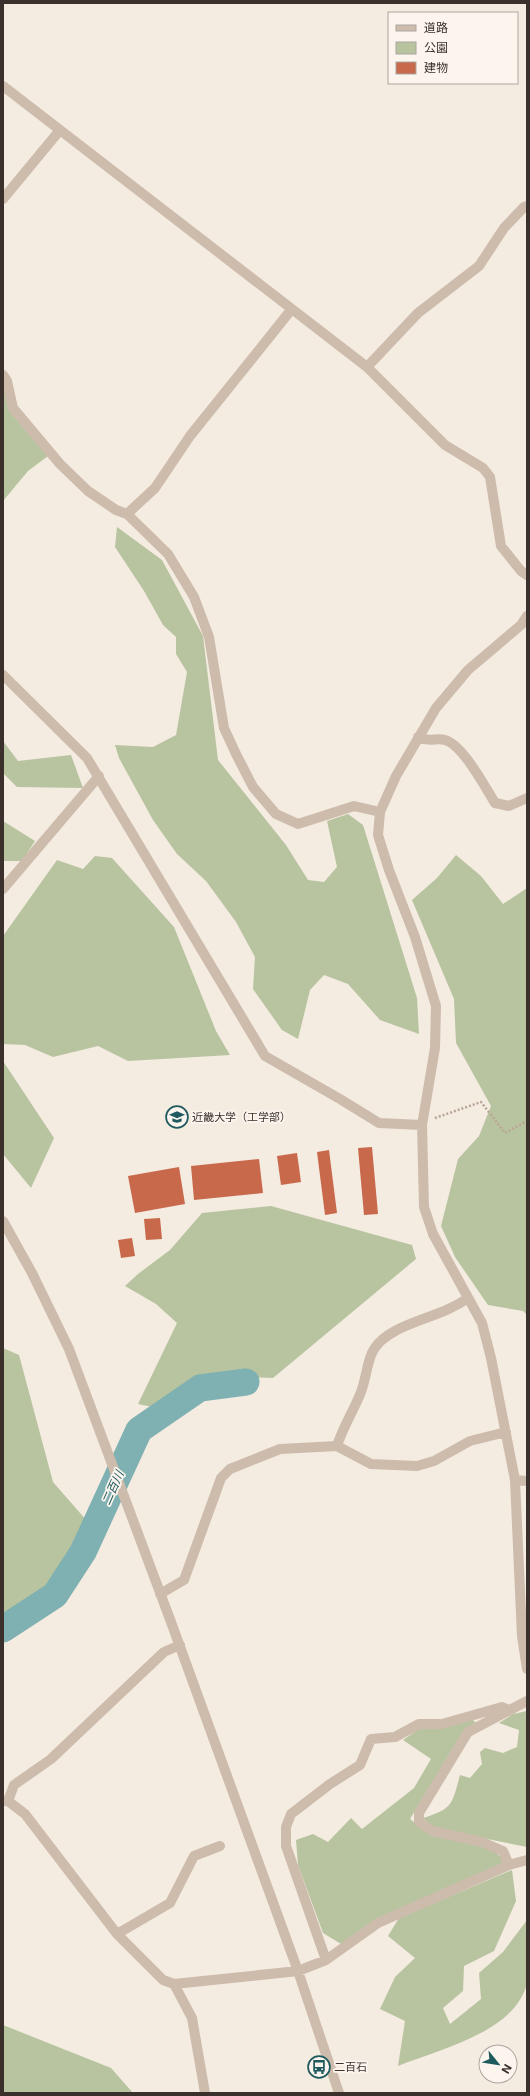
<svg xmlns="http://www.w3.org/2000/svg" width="530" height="2096" font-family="Inter,'Noto Sans JP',sans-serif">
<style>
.green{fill:#b8c4a0}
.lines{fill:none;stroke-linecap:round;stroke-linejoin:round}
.river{stroke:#7fb0b2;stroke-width:27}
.building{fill:#c8694b}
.path{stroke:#b9a596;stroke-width:2.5;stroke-dasharray:2 2;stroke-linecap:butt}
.minor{stroke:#cdbbac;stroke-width:10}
.labels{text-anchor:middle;stroke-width:3.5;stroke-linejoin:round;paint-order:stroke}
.poi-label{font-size:11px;fill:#3b302b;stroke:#fbf5ee;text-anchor:start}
.water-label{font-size:12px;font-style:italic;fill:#1f5a5e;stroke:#fbf5ee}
</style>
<rect width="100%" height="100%" fill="#f4ebe1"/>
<path class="green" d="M3,381L10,412L48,456L28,471L3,501Z
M117,527L162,560L203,636L218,760L286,845L308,880L324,882L337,867L327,821L348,814L363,825L417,998L419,1034L380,1020L348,984L324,975L310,990L298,1039L282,1030L253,989L255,957L236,922L206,881L177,854L153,820L119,758L115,745L153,747L176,735L187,672L176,654V637L163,625L144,591L115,547Z
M3,741L18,761L71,755L83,788L17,787L3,773Z
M3,821L35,841L22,861H3Z
M456,855L481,876L503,904L527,888V1315L523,1311L488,1305L455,1257L441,1226L458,1159L479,1136L491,1106L456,1043L454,999L412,900L437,878Z
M95,856L112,858L174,927L216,1031L230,1055L128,1061L98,1046L53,1057L25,1045L3,1044V936L57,860L83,869Z
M3,1061L54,1138L31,1188L3,1154Z
M271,1206L412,1245L416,1259L273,1378L247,1377L196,1384L152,1407L138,1404L177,1323L156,1304L125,1286L138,1274L170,1250L202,1213Z
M3,1348L19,1355L53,1482L94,1529L65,1577L3,1634Z
M527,1711V1847L432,1828L423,1818C453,1809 452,1804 460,1775L470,1778L482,1764L480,1752L485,1748L503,1753L517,1747L519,1730L499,1723L513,1714Z
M473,1720L476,1723L464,1730L410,1819C416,1824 423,1829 431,1833C453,1843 493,1839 506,1864L376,1919L341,1944L323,1933L298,1865L296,1840L313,1834L328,1842L351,1818L362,1829L414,1788L431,1759L403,1740L420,1728Z
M512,1870L516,1901L494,1951L464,1966L463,1991L443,2008L450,2024L481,1999L479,1973L503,1952L527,1920C527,1935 530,1976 526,1987C511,2033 440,2049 398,2066L405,2021L380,2009L395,1977L415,1958L388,1936L399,1918Z
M3,2025L111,2068L133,2093H3Z"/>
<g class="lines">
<path class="river" d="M3,1629L55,1595L83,1552L139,1430L200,1388L246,1382"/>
</g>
<path class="building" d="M372,1147L378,1214L364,1215L358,1148Z
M329,1150L337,1213L325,1215L317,1152Z
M297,1153L301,1182L281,1185L277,1156Z
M259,1159L263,1193L194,1200L191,1166Z
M179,1167L185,1204L135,1213L128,1176Z
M160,1218L162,1239L146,1240L144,1219Z
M132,1238L135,1256L121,1258L118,1240Z"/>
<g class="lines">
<path class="path" d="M435,1118L481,1102L505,1133L527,1121"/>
<path class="minor" d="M3,86L367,367L445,445L483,468L490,477L501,546L521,571L527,575
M3,199L60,130
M367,367L418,313L479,266L504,228L524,207L527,206
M3,375L7,381L13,408L60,464L88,491L116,510L127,514L168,554L194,597L209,637L224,728L236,754L253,787L276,814L298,824L354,806L380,812
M127,514L155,488L190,436L291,310
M527,616L521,625L468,670L436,708L396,776L380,812L378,835L389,870L415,937L436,1006L435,1048L422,1125L424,1207L433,1234L482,1323L491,1358L515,1480L522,1636L527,1669
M3,675L87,758L265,1056L340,1099L379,1123L422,1125
M418,737C431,743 435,737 445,740C463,745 485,787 495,803L509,806L527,798
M3,889L99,776
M3,1221L32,1273L69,1349L171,1622L298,1971L339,2093
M337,1446C343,1427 354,1410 361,1392C371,1364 364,1348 395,1331C419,1318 446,1314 468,1298
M515,1480L527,1481
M160,1594L184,1580L221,1478L230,1469L280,1449L337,1446L371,1464L417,1466L434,1461L470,1441L506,1432
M3,1801H8L25,1814L117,1934L163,1980L174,1984L298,1971L326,1960L378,1923L509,1865L503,1851L482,1842L432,1831L419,1822V1813L468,1732L527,1701
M8,1801L14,1785L51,1759L164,1652L180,1645
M509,1865L527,1860
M117,1934L170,1903L194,1856L220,1846
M326,1960L286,1846V1827L291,1814L330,1784L360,1765L371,1739L395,1737L419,1724H442L502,1707L509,1710
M174,1984L192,2018L205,2093"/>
</g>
<defs>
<g id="university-ring" transform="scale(1.15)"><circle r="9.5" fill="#fbf5ee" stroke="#1f5a5e" stroke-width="1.5"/><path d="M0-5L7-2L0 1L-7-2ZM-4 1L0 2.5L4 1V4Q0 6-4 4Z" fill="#1f5a5e"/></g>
<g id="bus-ring" transform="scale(1.15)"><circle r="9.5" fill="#fbf5ee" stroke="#1f5a5e" stroke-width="1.5"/><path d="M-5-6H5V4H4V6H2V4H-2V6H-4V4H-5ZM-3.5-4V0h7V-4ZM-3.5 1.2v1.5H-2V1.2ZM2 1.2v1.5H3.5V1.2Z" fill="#1f5a5e"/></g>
</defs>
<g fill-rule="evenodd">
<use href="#university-ring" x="177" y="1117"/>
<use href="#bus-ring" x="319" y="2067"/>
</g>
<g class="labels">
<g class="poi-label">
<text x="192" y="1121">近畿大学（工学部）</text>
<text x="334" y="2071">二百石</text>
</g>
<g class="water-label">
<text transform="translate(113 1488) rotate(-66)" y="4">二百川</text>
</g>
</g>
<rect width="530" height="2096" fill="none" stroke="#3b302b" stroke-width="8"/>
<rect x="388" y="12" width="130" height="72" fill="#fbf5ee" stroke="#aea6a0"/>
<rect x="396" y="25" width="20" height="6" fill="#cdbbac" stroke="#aea6a0"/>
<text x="424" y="32" font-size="12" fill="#3b302b">道路</text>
<rect x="396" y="42" width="20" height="12" fill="#b8c4a0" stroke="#aea6a0"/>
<text x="424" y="52" font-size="12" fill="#3b302b">公園</text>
<rect x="396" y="62" width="20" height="12" fill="#c8694b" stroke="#aea6a0"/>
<text x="424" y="72" font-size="12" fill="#3b302b">建物</text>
<g transform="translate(498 2064) rotate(120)"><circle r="19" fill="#fbf5ee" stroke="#aea6a0"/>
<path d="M0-3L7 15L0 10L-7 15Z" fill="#1f5a5e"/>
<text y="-6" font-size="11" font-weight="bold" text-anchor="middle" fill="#3b302b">N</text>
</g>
</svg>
